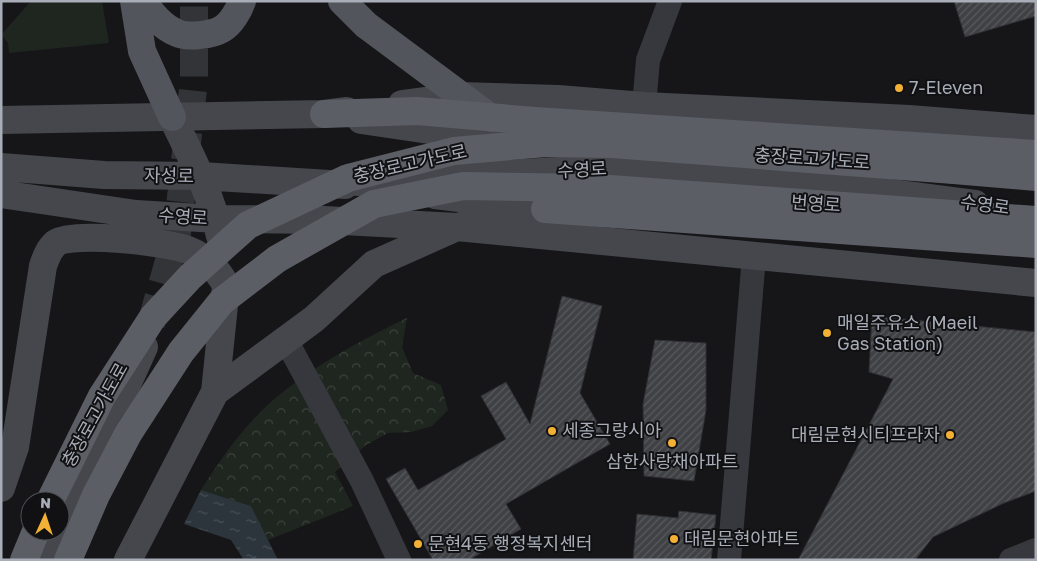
<svg xmlns="http://www.w3.org/2000/svg" width="1037" height="561" font-family="'Golos Text','Noto Sans KR',sans-serif">
<style>
.grass{fill:#1e261f}
.park{fill:url(#park-crowns)}
.water{fill:url(#water-ripples)}
.building{fill:url(#building-hatch);stroke:#303034}
.lines{fill:none;stroke-linecap:round;stroke-linejoin:round}
.secondary-tunnel{stroke:#333438;stroke-width:28;stroke-dasharray:28 14;stroke-linecap:butt}
.minor{stroke:#37383d;stroke-width:24}
.secondary{stroke:#45474d;stroke-width:28}
.primary{stroke:#53555c;stroke-width:28}
.trunk{stroke:#5b5e65;stroke-width:28}
.trunk-bridge{stroke:#5b5e65;stroke-width:28}
.poi-dot{fill:#f2b134;stroke:#111113;stroke-width:2}
.labels{text-anchor:middle;stroke-width:4;stroke-linejoin:round;paint-order:stroke}
.poi-label{font-size:18px;fill:#a8adb8;stroke:#111113;text-anchor:start}
.street-label{font-size:18px;fill:#a8adb8;stroke:#111113}
</style>
<defs>
<pattern id="park-crowns" width="20" height="18" patternUnits="userSpaceOnUse" patternTransform="scale(1.25)"><rect width="20" height="18" fill="#1e261f"/><path d="M2 6a3 3 0 1 1 6 0M12 15a3 3 0 1 1 6 0" fill="none" stroke="#3c433d"/></pattern>
<pattern id="water-ripples" width="26" height="14" patternUnits="userSpaceOnUse" patternTransform="scale(1.25)"><rect width="26" height="14" fill="#2c353c"/><path d="M2 4q2-2 4 0t4 0M15 11q2-2 4 0t4 0" fill="none" stroke="#485056"/></pattern>
<pattern id="building-hatch" width="6" height="6" patternUnits="userSpaceOnUse" patternTransform="scale(1.25)"><rect width="6" height="6" fill="#404145"/><path d="M-1 1l2-2M0 6l6-6M5 7l2-2" fill="none" stroke="#595a5e"/></pattern>
</defs>
<rect width="100%" height="100%" fill="#161618"/>
<path class="grass" d="M31,1H102L109,43L9,53L8,43L1,35Z"/>
<path class="park" d="M407,318L402,347L413,373L441,385L448,410L432,426L411,432L388,433L366,445L335,472L353,506L268,540L251,506L201,490C221,459 243,427 270,403C311,367 359,341 407,318Z"/>
<path class="water" d="M201,490L251,506L278,560H244L231,540L184,524Z"/>
<path class="building" d="M954,1H1036V16L965,37Z
M562,296L602,306L580,393L610,444L506,504L521,529L469,560H433L386,479L405,468L418,490L506,439L481,396L506,382L530,424Z
M872,316L1036,332V491L1004,503L933,537L915,560H798L893,379L869,372Z
M655,340L706,343V410L694,481L644,476L643,404Z
M679,511L716,515L711,560H633L637,514L678,518Z"/>
<g class="lines">
<path class="secondary-tunnel" d="M151,324L177,233L194,80V1"/>
<path class="minor" d="M644,106L648,60L670,1
M286,340L362,481L399,560
M729,560L754,256
M1011,560L1036,550"/>
<path class="secondary" d="M402,104L461,96L558,99L644,106L909,119L1036,129
M172,117C191,156 211,194 220,236
M1,120L324,114L347,111
M361,120L504,141
M1,167L104,175L201,176L345,185
M358,182L616,168L875,191L975,204
M1,194L136,214L217,219L324,220L457,227L1036,283
M435,195L524,206
M215,392L226,286
M1,488L15,447L43,266C46,257 49,249 56,243C72,231 168,242 188,250C206,257 217,269 226,285
M48,560L144,347
M128,560L215,392L314,319L374,264L457,227L545,209"/>
<path class="primary" d="M134,1L142,51L172,117
M143,1C152,14 162,27 177,33C187,38 212,35 222,29C231,24 239,10 242,1
M342,1L366,25L491,118"/>
<path class="trunk" d="M324,114L417,111L535,121L1036,154
M954,170L1036,177
M597,188L1036,220
M545,209L1036,244
M24,560L36,531"/>
<path class="trunk-bridge" d="M50,501L102,396L153,317L190,277L248,225L348,178L454,151L546,143L612,144L954,170
M68,560L96,495L128,434L181,352L222,301L277,259L374,204L463,186L597,188"/>
</g>
<g class="poi-dot">
<circle cx="899" cy="88" r="5"/>
<circle cx="827" cy="333" r="5"/>
<circle cx="552" cy="431" r="5"/>
<circle cx="950" cy="435" r="5"/>
<circle cx="672" cy="443" r="5"/>
<circle cx="674" cy="539" r="5"/>
<circle cx="418" cy="544" r="5"/>
</g>
<g class="labels">
<g class="poi-label">
<text x="909" y="94">7-Eleven</text>
<text x="837" y="329">매일주유소 (Maeil<tspan x="837" dy="21">Gas Station)</tspan></text>
<text x="562" y="437">세종그랑시아</text>
<text x="940" y="441" text-anchor="end">대림문현시티프라자</text>
<text x="672" y="468" text-anchor="middle">삼한사랑채아파트</text>
<text x="684" y="545">대림문현아파트</text>
<text x="428" y="550">문현4동 행정복지센터</text>
</g>
<g class="street-label">
<text transform="translate(812 159) rotate(4)" y="6">충장로고가도로</text>
<text transform="translate(410 164) rotate(-13)" y="6">충장로고가도로</text>
<text transform="translate(582 170) rotate(-3)" y="6">수영로</text>
<text transform="translate(169 176) rotate(1)" y="6">자성로</text>
<text transform="translate(816 204) rotate(4)" y="6">번영로</text>
<text transform="translate(985 205) rotate(8)" y="6">수영로</text>
<text transform="translate(183 217) rotate(4)" y="6">수영로</text>
<text transform="translate(95 415) rotate(-61)" y="6">충장로고가도로</text>
</g>
</g>
<rect width="1037" height="561" fill="none" stroke="#a8adb8" stroke-width="5"/>
<g transform="translate(45 516) rotate(3)"><circle r="24" fill="#111113" stroke="#4d4f55"/>
<path d="M0-4L9 19L0 12L-9 19Z" fill="#f2b134"/>
<text y="-8" font-size="14" font-weight="bold" text-anchor="middle" fill="#a8adb8">N</text>
</g>
</svg>
